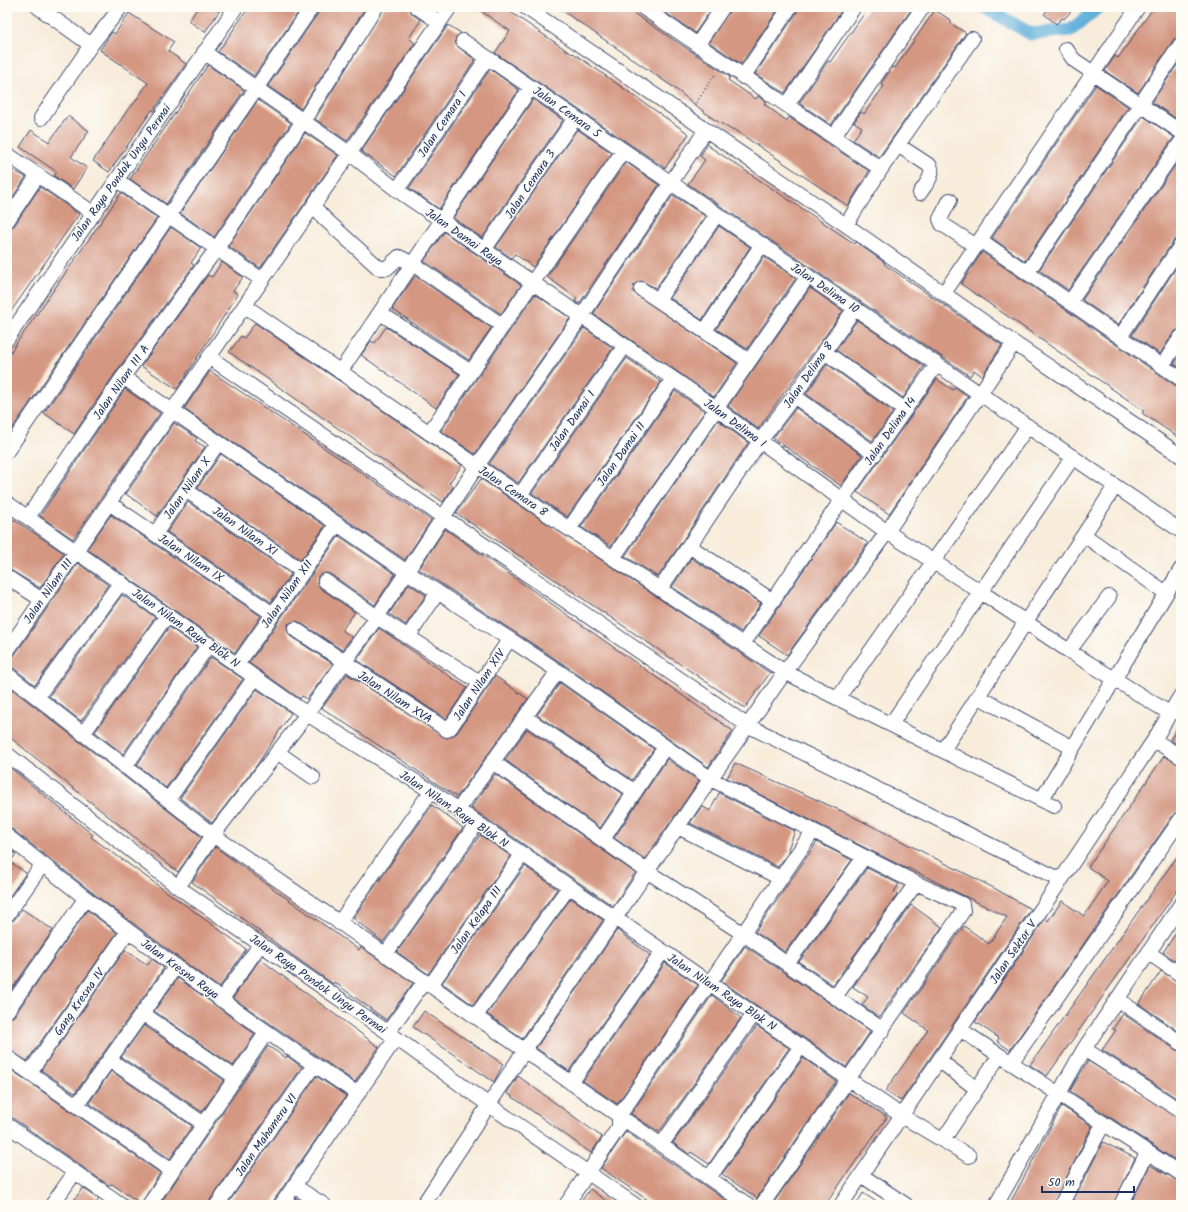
<svg xmlns="http://www.w3.org/2000/svg" width="1188" height="1212" font-family="Kalam,sans-serif">
<style>
.lines{fill:none;stroke-linecap:round;stroke-linejoin:round}
.canal{stroke:#60afda;stroke-width:13}
.building{fill:#d49782}
.minor-casing{stroke:#3c4b71;stroke-width:16}
.path{stroke:#3c4b71;stroke-width:2;stroke-dasharray:1 3;stroke-linecap:butt}
.minor{stroke:#fff;stroke-width:14}
.labels{text-anchor:middle;stroke-width:3;stroke-linejoin:round;paint-order:stroke}
.street-label{font-size:12px;fill:#1b2f5e;stroke:#fdfcf7}
</style>
<rect width="100%" height="100%" fill="#fdfcf7"/>
<filter id="ink" filterUnits="userSpaceOnUse"><feTurbulence type="fractalNoise" baseFrequency=".025" numOctaves="2"/><feDisplacementMap in="SourceGraphic" scale="8" xChannelSelector="R" yChannelSelector="G"/><feConvolveMatrix kernelMatrix="1 2 1 2 8 2 1 2 1" color-interpolation-filters="sRGB"/></filter>
<filter id="wash" filterUnits="userSpaceOnUse"><feTurbulence type="fractalNoise" baseFrequency=".012" numOctaves="4" result="noise"/><feDisplacementMap in="SourceGraphic" scale="16" xChannelSelector="R" yChannelSelector="G"/><feGaussianBlur stdDeviation="0.9" result="paint"/><feColorMatrix in="noise" values="0 0 0 0 0 0 0 0 0 0 0 0 0 0 0 0 0 1.4 0 .05"/><feComposite in="paint" operator="in"/></filter>
<g filter="url(#wash)">
<rect width="100%" height="100%" fill="#f8ecda"/>
<g class="lines">
<path class="canal" d="M984,7L1031,34L1071,30L1099,7"/>
</g>
<g id="blocks">
<path class="building" d="M198,7H222L205,32L189,21Z
M249,7H302L254,76L218,52Z
M320,7H366L301,109L268,86L319,12Z
M384,7H409L412,14L421,20L409,38L415,43L347,141L315,119Z
M475,7H503L572,54L573,53L689,134L665,168L495,53L510,31Z
M557,7H624L730,77L728,80L756,99L758,96L766,101L764,104L787,121L789,117L869,171L848,206L733,129L732,130L712,118L673,87Z
M657,7H713L695,33Z
M731,7H780L741,64L709,42Z
M798,7H844L785,93L755,74L797,12Z
M869,7H913L831,125L799,103L828,61L830,62Z
M1050,7H1075L1064,19L1062,18L1056,24L1044,14Z
M1154,7H1181V36L1174,39L1138,93L1105,71L1115,56L1118,58Z
M935,10L952,21L950,23L966,33L879,157L853,140L862,127L854,122L861,112L864,114L884,86L881,84L893,66L895,68Z
M129,13L174,42L168,51L186,64L153,111L152,110L109,172L93,161L131,105L132,106L148,83L100,50L112,32L115,34Z
M448,25L461,33L456,37V45L475,60L396,176L361,151Z
M1181,59V122L1152,102Z
M208,65L244,90L166,204L130,179Z
M490,69L519,90L439,209L409,188Z
M1096,85L1128,107L1025,261L992,238Z
M533,99L563,120L482,238L453,218Z
M258,100L291,123L214,237L180,213Z
M68,116L89,131L71,157L87,168L73,189L54,176L57,172L20,147L31,130L49,142Z
M1143,116L1174,137L1068,290L1039,270Z
M577,129L612,153L533,267L515,254L511,258L496,247Z
M305,133L338,155L260,268L228,246Z
M707,145L855,244L856,242L885,263L884,264L1002,345L982,376L974,370L970,376L688,184L705,160L700,156Z
M1181,157V237L1174,240L1118,325L1082,300Z
M626,162L659,185L579,304L575,301L577,298L547,277Z
M7,167L26,177L7,206Z
M40,187L79,214L7,317V229L14,226Z
M121,193L157,218L7,436V357Z
M673,195L705,216L656,288L641,281L634,285L633,292L737,363L714,397L593,314Z
M719,226L750,247L702,320L670,298Z
M171,227L201,248L191,263L194,265L116,372L74,434L44,413Z
M444,232L521,285L501,314L424,261Z
M982,252L1176,386L1181,387V439L1142,413L1144,411L961,284Z
M764,257L796,278L747,349L716,329Z
M1181,260V329L1174,332L1160,354L1132,335Z
M222,262L243,277L233,291L238,294L177,389L141,366L208,275L212,277Z
M415,276L491,328L469,360L392,309Z
M810,288L843,311L758,429L728,406Z
M535,294L570,318L475,454L441,431Z
M857,320L924,366L903,398L836,350Z
M255,323L462,465L449,483L453,487L443,502L229,352L241,336L244,338Z
M386,327L459,374L436,408L361,355L371,341L375,343Z
M584,328L613,348L518,483L489,464Z
M1181,353V369L1174,364Z
M627,358L661,382L567,517L532,493Z
M827,364L893,412L872,441L806,394Z
M210,371L431,520L405,560L184,409Z
M937,379L953,390L955,387L968,396L889,514L857,492Z
M125,389L160,413L73,539L40,516Z
M675,391L705,411L611,546L581,527Z
M796,408L862,455L841,486L773,438Z
M718,420L748,443L658,577L625,556Z
M174,423L197,438L195,441L205,447L157,516L126,494Z
M221,454L325,526L301,560L197,488Z
M481,479L770,673L745,708L456,513Z
M188,502L291,574L271,602L167,532Z
M7,515L64,553L40,588L7,568Z
M111,515L261,616L235,653L87,549Z
M836,522L868,543L787,655L759,636Z
M445,529L733,731L708,767L563,664L419,569Z
M339,536L395,574L375,605L330,574L325,573L318,576L317,581L320,588L355,612L342,630L352,637L342,650L299,622L295,621L288,624L287,629L290,636L333,664L307,699L302,696L300,699L249,663Z
M691,558L761,603L741,632L672,587Z
M78,563L108,585L35,685L12,667L7,666V661L14,656Z
M409,584L426,595L406,625L389,614Z
M122,595L155,617L81,721L49,696Z
M169,627L197,647L123,754L95,732Z
M379,628L467,688L446,719L357,660Z
M211,657L243,679L166,788L137,765Z
M347,674L447,738L457,733L495,676L528,699L457,797L322,708Z
M560,683L654,749L632,780L537,715Z
M7,685L202,837L178,872L7,735Z
M257,689L291,713L257,765L212,823L180,798Z
M1181,721V747L1170,740Z
M527,729L623,794L600,828L505,760Z
M1164,756L1181,765V811L1174,814L1010,1050L997,1041L999,1038L975,1022L1045,919L1048,921L1062,901L1084,916L1108,881L1088,867Z
M667,759L699,781L645,859L614,838Z
M735,763L846,813L992,887L1031,909L901,1101L885,1091L928,1030L904,1013L964,926L989,944L1007,917L908,868L907,869L727,778Z
M7,765L93,835L91,837L246,949L219,988L98,897L12,829L7,828Z
M495,774L635,873L613,906L471,808Z
M719,793L795,831L788,849L790,850L778,867L690,823L702,806L710,811Z
M432,805L463,828L383,942L353,918Z
M480,835L511,856L428,974L397,952Z
M817,842L852,860L785,952L755,932Z
M7,847L16,854L10,862L26,873L7,900Z
M215,847L359,950L361,947L413,983L386,1020L334,982L333,984L292,955L192,882Z
M1181,851V885L1047,1076L1030,1065Z
M525,866L557,889L473,1005L442,983Z
M867,868L899,884L894,892L897,895L833,985L799,962Z
M571,898L603,920L522,1039L487,1014Z
M911,905L942,927L879,1017L862,1005L868,997L853,987Z
M22,909L53,930L7,996V923L14,920Z
M87,910L117,933L27,1061L7,1049V1019L14,1016Z
M1181,926V965L1163,952Z
M617,930L650,955L569,1071L536,1048Z
M745,946L869,1030L870,1032L846,1067L721,981Z
M125,950L148,965L152,959L164,968L75,1093L41,1070Z
M260,959L379,1047L355,1082L233,998Z
M665,963L698,985L617,1104L583,1081Z
M1161,971L1181,983V1033L1139,1004Z
M178,978L255,1034L233,1066L154,1011Z
M712,995L741,1018L659,1132L631,1114Z
M424,1011L503,1064L494,1082L413,1027Z
M1123,1014L1176,1050L1181,1051V1101L1102,1050L1116,1030L1113,1029Z
M144,1025L224,1080L202,1112L121,1057Z
M757,1026L789,1048L709,1164L691,1152L689,1154L673,1143Z
M268,1046L286,1058L287,1056L302,1067L210,1200L209,1205H159Z
M803,1058L836,1081L757,1198L722,1174Z
M1088,1061L1181,1119V1164L1070,1091Z
M7,1067L160,1173L141,1204L112,1184L108,1185L7,1114Z
M111,1071L192,1126L170,1159L89,1103Z
M316,1076L346,1096L274,1200L273,1205H227Z
M518,1076L602,1137L591,1153L507,1093Z
M849,1093L887,1117L825,1205H772Z
M1062,1106L1092,1126L1053,1205H1009Z
M626,1131L649,1148L733,1205H655L614,1177L601,1168Z
M1103,1142L1135,1158L1113,1205H1071Z
M1150,1165L1181,1182V1205H1130Z
M83,1188L99,1199L95,1205H70Z
M590,1189L598,1195L612,1205H579Z
M863,1193L881,1205H856Z
M296,1198L308,1205H291Z"/>
</g>
</g>
<g filter="url(#ink)">
<use href="#blocks" fill-opacity="0" stroke="#3c4b71" stroke-width="1"/>
<g class="lines">
<g class="minor-casing">
<path id="minor" d="M38,7L91,45L121,7
M417,7L439,22
M525,7L846,225L1014,343L1181,456
M642,7L881,169
M463,41L1181,531
M697,45L723,7
M1066,49L1074,60L1181,132
M204,52L349,153L397,190L716,408L760,441L887,532L981,592L1069,651L1171,714
M743,77L790,7
M787,105L854,7
M41,118L91,45
M834,136L923,7
M898,145L930,166C935,175 925,185 920,193
M7,154L93,213
M117,180L262,280
M397,190L487,58
M950,200L940,219L942,224L976,246
M313,206L325,219L379,268H387L399,257L413,264L503,326
M7,221L38,175
M846,225L881,169L972,39
M980,240L1181,379
M484,250L575,118
M1027,273L1181,44
M641,289L749,361
M944,293L1138,7
M658,300L717,214
M1070,302L1181,142
M245,306L569,529L785,672L1054,806
M380,313L471,372
M705,331L762,244
M1120,337L1181,245
M7,339L236,7
M825,352L905,410
M209,357L747,725L1061,880
M1162,366L1181,337
M340,372L531,87
M123,377L407,572L558,671L711,779L916,883L962,904L963,911L762,1205
M794,396L875,454
M429,433L623,151
M7,451L312,7
M186,490L303,572
M520,495L624,347
M7,503L307,714L431,791L902,1116L969,1156
M109,503L273,614
M28,517L123,377L217,248L303,121L376,7
M569,529L673,379
M155,534L218,443
M1084,535L1166,593
M689,546L773,601
M613,558L808,276
M7,577L42,600
M325,581L377,617L481,683
M660,589L760,441L794,396L855,308
M295,629L447,730L450,728L509,640
M408,637L438,592
M743,644L842,499L937,364
M7,651L450,7
M1069,651L1109,597
M237,665L337,524
M7,674L213,835L748,1205
M37,697L121,582
M979,697L1073,748
M838,698L1028,426
M525,717L635,792
M891,724L1073,457
M83,734L167,615
M1154,740L1181,757
M943,750C971,708 998,665 1025,623C1055,577 1086,533 1115,486
M277,752L313,777
M7,754L178,887L396,1038L489,1105L635,1205
M493,762L648,872L742,933L883,1030
M125,767L209,644
M1042,799L1181,569
M168,800L255,677
M458,810L558,671
M678,827L780,878
M7,836C120,927 237,1014 358,1094
M603,839L665,747
M178,887L213,835L307,714L377,617L477,466L581,317L706,130
M7,915L42,865
M339,923L431,791
M1149,953L1181,975
M385,955L477,823
M787,964L864,857
M430,986L522,855
M835,997L916,883
M1117,999L1181,1043
M221,1000L260,945
M7,1011L85,899
M142,1013L236,1078
M475,1017L569,887
M961,1030L1181,1174
M388,1032L424,982
M1084,1049L1181,1111
M7,1057L172,1171
M110,1060L204,1124
M940,1061L977,1089
M1011,1063L1181,819
M30,1072L128,931
M571,1083L663,951
M77,1105L176,966
M7,1125L122,1205
M943,1140L999,1056
M661,1145L754,1014
M861,1175L906,1205
M709,1178L801,1046
M294,1186L324,1205
M52,1205L75,1172
M149,1205L266,1033
M217,1205L314,1065
M281,1205L396,1038
M423,1205L524,1051L711,778L785,672L887,532L1014,343
M566,1205L619,1127V1116L813,831
M841,1205L1061,880L1154,740L1181,695
M996,1205L1084,1049L1181,904
M1061,1205L1103,1124
M1121,1205L1147,1153"/>
</g>
<path class="path" d="M694,106L716,73"/>
<use href="#minor" class="minor"/>
</g>
</g>
<g class="labels">
<g class="street-label">
<text transform="translate(567 112) rotate(35)" y="4">Jalan Cemara 5</text>
<text transform="translate(442 124) rotate(-56)" y="4">Jalan Cemara 1</text>
<text transform="translate(121 173) rotate(-55)" y="4">Jalan Raya Pondok Ungu Permai</text>
<text transform="translate(530 184) rotate(-56)" y="4">Jalan Cemara 3</text>
<text transform="translate(464 237) rotate(35)" y="4">Jalan Damai Raya</text>
<text transform="translate(825 288) rotate(34)" y="4">Jalan Delima 10</text>
<text transform="translate(808 375) rotate(-55)" y="4">Jalan Delima 8</text>
<text transform="translate(121 382) rotate(-55)" y="4">Jalan Nilam III A</text>
<text transform="translate(572 421) rotate(-55)" y="4">Jalan Damai I</text>
<text transform="translate(735 423) rotate(36)" y="4">Jalan Delima I</text>
<text transform="translate(890 431) rotate(-55)" y="4">Jalan Delima 14</text>
<text transform="translate(621 454) rotate(-55)" y="4">Jalan Damai II</text>
<text transform="translate(187 488) rotate(-55)" y="4">Jalan Nilam X</text>
<text transform="translate(513 491) rotate(34)" y="4">Jalan Cemara 8</text>
<text transform="translate(245 531) rotate(35)" y="4">Jalan Nilam XI</text>
<text transform="translate(191 558) rotate(34)" y="4">Jalan Nilam IX</text>
<text transform="translate(48 591) rotate(-55)" y="4">Jalan Nilam III</text>
<text transform="translate(287 594) rotate(-55)" y="4">Jalan Nilam XII</text>
<text transform="translate(186 628) rotate(35)" y="4">Jalan Nilam Raya Blok N</text>
<text transform="translate(479 685) rotate(-56)" y="4">Jalan Nilam XIV</text>
<text transform="translate(395 697) rotate(33)" y="4">Jalan Nilam XVA</text>
<text transform="translate(454 809) rotate(34)" y="4">Jalan Nilam Raya Blok N</text>
<text transform="translate(476 920) rotate(-55)" y="4">Jalan Kelapa III</text>
<text transform="translate(1013 952) rotate(-56)" y="4">Jalan Sektor V</text>
<text transform="translate(180 969) rotate(36)" y="4">Jalan Kresna Raya</text>
<text transform="translate(318 984) rotate(35)" y="4">Jalan Raya Pondok Ungu Permai</text>
<text transform="translate(722 992) rotate(34)" y="4">Jalan Nilam Raya Blok N</text>
<text transform="translate(79 1002) rotate(-55)" y="4">Gang Kresna IV</text>
<text transform="translate(266 1135) rotate(-55)" y="4">Jalan Mahameru VI</text>
</g>
</g>
<rect width="1188" height="1212" fill="none" stroke="#fdfcf7" stroke-width="24"/>
<path d="M1042 1186v6h92v-6" fill="none" stroke="#1b2f5e" stroke-width="2"/>
<text x="1048" y="1186" font-size="12" fill="#1b2f5e" stroke="#fdfcf7" stroke-width="3" paint-order="stroke">50 m</text>
</svg>
